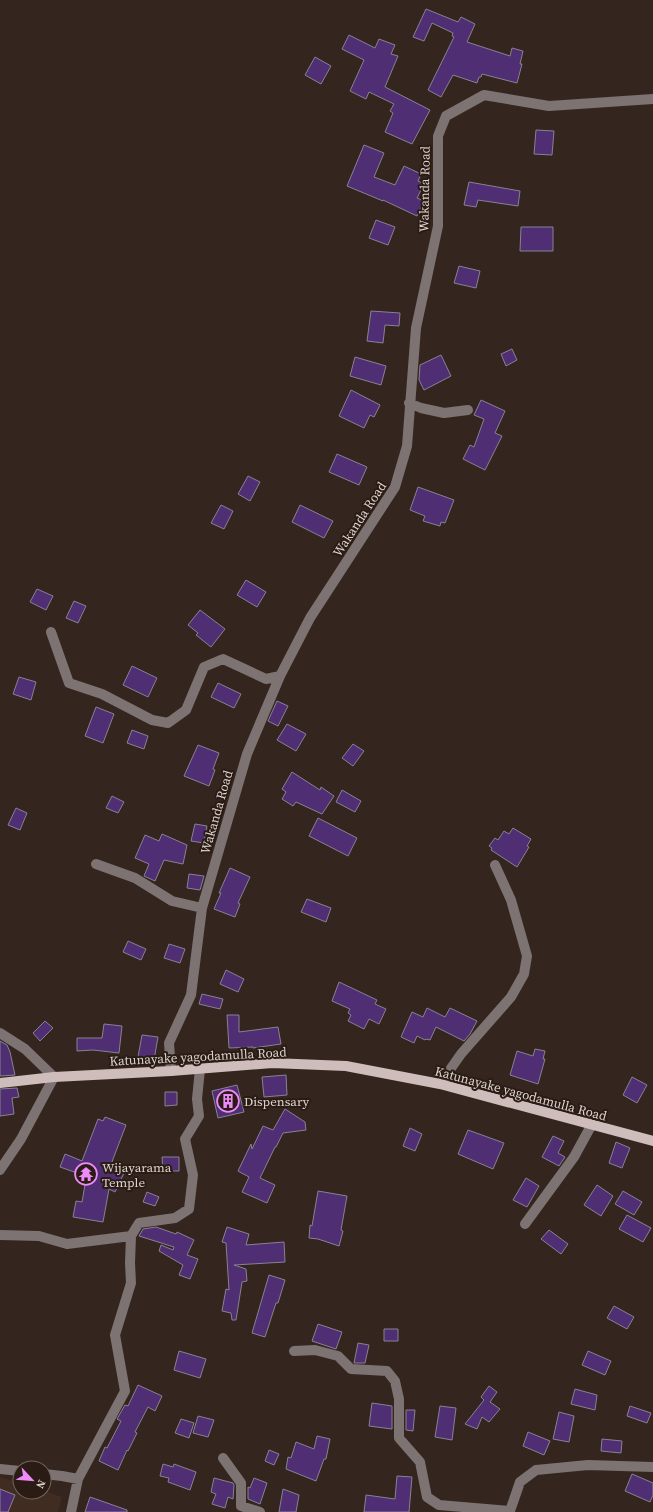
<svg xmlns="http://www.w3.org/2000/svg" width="653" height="1512" font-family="'Source Serif 4',serif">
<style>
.built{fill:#402c21}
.building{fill:#4f2e73;stroke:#888292}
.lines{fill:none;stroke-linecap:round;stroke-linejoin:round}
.minor{stroke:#7c7372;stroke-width:10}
.major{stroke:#cfbdbb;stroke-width:10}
.labels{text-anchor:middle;stroke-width:4;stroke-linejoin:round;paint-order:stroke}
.street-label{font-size:13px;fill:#ded4cf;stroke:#2a1c15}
.poi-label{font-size:13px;fill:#ded4cf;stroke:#2a1c15;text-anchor:start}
</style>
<rect width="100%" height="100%" fill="#34261e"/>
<path class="built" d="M0,1477L20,1483V1492H44V1491L62,1497L58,1512H0Z"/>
<path class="building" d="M426,9L458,22L461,17L475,24L467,42L510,56L512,48L523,51L520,64H522L517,83L482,74L481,77H479L477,83L453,75L441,97L428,90L454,37L452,36L453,33L432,23L424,41L413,37Z
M349,35L375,48L379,39L395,45L391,54L398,56L385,87L430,110L412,144L385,132L393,113L390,111L394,104L369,92L366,99L350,91L364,60L342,49Z
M315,57L331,66L321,84L305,75Z
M536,130L554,131L552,155L534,154Z
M364,145L384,153L374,177L395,185L404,166L421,174L418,181L424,184L417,198L424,201L417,216L383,200V201L347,186Z
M469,182L520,191L518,206L478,200L476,207L464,205Z
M376,220L395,227L388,245L369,238Z
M521,227H553V251H520Z
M459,266L480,271L476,288L454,283Z
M371,311L400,313L399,326L385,325L383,343L367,341Z
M512,349L517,360L506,366L501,354Z
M441,355L451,376L424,390L419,380L420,365Z
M355,357L386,366L381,385L350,376Z
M351,390L380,405L374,417L370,415L364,428L339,416Z
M481,400L505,411L495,433L502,436L485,470L463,459L470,445L474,447L484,419L474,415Z
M337,454L367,467L359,485L329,472Z
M248,476L260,482L250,501L238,494Z
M418,487L454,500L445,523L441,522L440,526L423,521L425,516L410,510Z
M221,505L233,511L224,529L211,523Z
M300,505L333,521L324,538L292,522Z
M246,580L266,592L257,607L237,595Z
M37,589L53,596L46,610L30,602Z
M74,601L86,606L78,623L66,618Z
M200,610L225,629L211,647L196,635L198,633L188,625Z
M132,666L157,678L148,697L123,685Z
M19,677L36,682L31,700L13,694Z
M218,683L241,694L234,708L211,697Z
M277,701L288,706L278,726L268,721Z
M96,707L114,714L103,743L85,736Z
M287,724L306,734L296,751L277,740Z
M132,730L148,736L144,749L127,743Z
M353,744L364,751L353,766L342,758Z
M198,745L219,753L213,769L215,770L209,786L184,776Z
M292,772L320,790L321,787L334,796L322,814L296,802L293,806L282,799L286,792L282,789Z
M342,790L361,801L355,812L336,802Z
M112,796L124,802L118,813L106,808Z
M16,808L27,813L20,830L8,825Z
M318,818L357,838L348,856L309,836Z
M195,824L207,826L204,843L191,841Z
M513,828L531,839L527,846L529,847L517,867L491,850L492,848L489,846L495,838L498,840L504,831L509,834Z
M162,834L187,845L183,864L164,860L155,881L144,876L149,864L135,858L145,835L159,841Z
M230,868L250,877L238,903L240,904L235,917L214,909L221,893H219Z
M189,874L204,876L200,890L187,888Z
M307,899L331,908L326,922L301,912Z
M128,941L146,949L141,960L123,952Z
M169,944L185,949L180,963L164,958Z
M226,970L244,979L238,992L220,984Z
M339,982L377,1000L375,1004L386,1009L379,1024L369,1019L364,1029L348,1021L351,1015L348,1013L350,1009L332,1001Z
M202,994L223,999L220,1009L199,1004Z
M427,1008L445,1017L450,1008L477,1021L470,1034L464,1041L436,1027L430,1040L426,1039L425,1040L417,1036L414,1043L401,1037L412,1012L423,1017Z
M227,1015H239V1032L278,1027L281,1044L253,1048V1047L229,1048Z
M45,1021L53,1028L40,1041L33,1033Z
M104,1024L122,1026L119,1053L93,1050L77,1051V1038H102Z
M142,1035L158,1037L154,1060L138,1057Z
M0,1041L7,1045L10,1052L15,1075L0,1076Z
M535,1049L545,1051L543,1059H545L538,1084L510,1075L517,1051L533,1056Z
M286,1075L287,1095L264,1097L262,1077Z
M632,1077L647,1085L637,1103L623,1095Z
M237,1085L244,1112L218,1118L212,1091Z
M17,1088L19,1097L12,1098L14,1114L0,1116V1089Z
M165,1092H177V1105L165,1106Z
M285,1109L305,1122L306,1130L283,1133L276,1147H275L260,1178L275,1185L267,1203L242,1192L249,1177L238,1171L251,1144L252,1149L263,1126L273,1130Z
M105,1117L126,1125L110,1167L124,1173L115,1192L109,1189L103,1222L73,1217L76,1201L82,1202L86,1179L79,1176L80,1174L60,1167L65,1154L82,1161L98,1119L103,1121Z
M410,1128L422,1134L415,1151L403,1146Z
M468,1130L504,1143L493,1169L458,1154Z
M553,1136L564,1141L558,1153L565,1157L559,1166L542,1157Z
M616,1142L630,1148L622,1168L609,1163Z
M162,1157H179V1171H163Z
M526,1178L539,1186L527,1207L513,1200Z
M597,1185L613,1196L601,1216L584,1205Z
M318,1191L347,1196L341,1230L343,1231L339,1246L318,1239L309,1238L310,1225L312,1226Z
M623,1191L642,1202L634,1215L615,1204Z
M147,1192L159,1197L155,1206L143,1202Z
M627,1215L651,1228L643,1242L619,1229Z
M156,1227L176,1234L177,1232L194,1240L187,1255L198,1259L190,1279L179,1275L183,1265L159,1251L161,1245L173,1250L174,1247L139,1236L143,1229Z
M227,1227L249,1234L246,1245L284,1242L285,1262L234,1265L246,1269L247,1281L242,1282L236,1320H232L231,1313L222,1311L226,1289L229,1290L226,1243L222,1242Z
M549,1230L568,1244L561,1254L541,1239Z
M269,1275L285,1280L278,1303H276L265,1337L252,1333Z
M614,1306L634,1317L627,1329L607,1318Z
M318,1324L342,1332L336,1349L312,1341Z
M384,1329H398V1341H384Z
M358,1343L369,1345L365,1363H354Z
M179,1351L206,1359L200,1378L174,1370Z
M588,1351L611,1361L605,1375L582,1365Z
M138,1385L162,1396L155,1411L148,1407L135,1432L137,1433L128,1451L127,1450L118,1470L99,1461L105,1447L107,1448L121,1421L117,1419L125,1405L128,1406Z
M489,1386L497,1392L490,1402L500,1409L489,1422L482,1417L477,1429L465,1424L484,1400L481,1397Z
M575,1389L597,1395L595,1410L571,1404Z
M372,1403L392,1406V1429L369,1426Z
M440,1406L456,1408L452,1440L435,1437Z
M630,1406L651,1413L647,1423L627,1416Z
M406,1410H415L413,1431L406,1430Z
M559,1412L574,1416L569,1442L553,1439Z
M198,1416L214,1420L208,1437L193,1433Z
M181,1419L194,1423L189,1438L175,1433Z
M528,1432L550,1441L544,1455L523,1446Z
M317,1436L330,1439L326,1459H324L316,1481L286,1469L288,1457L291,1458L296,1442L314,1449Z
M602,1439L622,1441L621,1453L601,1451Z
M269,1450L279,1454L274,1465L265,1461Z
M163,1464L173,1467L174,1464L196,1472L190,1490L168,1482L169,1478L160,1476Z
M632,1474L653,1483V1495L650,1502L625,1491Z
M397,1476L412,1477L409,1512H364L366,1495L395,1499Z
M214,1478L233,1483L234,1485L233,1499L228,1497L225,1508L212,1504L216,1494L211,1492Z
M254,1478L267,1483L260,1504L248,1499V1487L250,1488Z
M0,1489L15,1495L8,1512H0Z
M283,1489L299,1495L296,1512H279Z
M90,1497L127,1510V1512H85Z"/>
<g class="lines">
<path class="minor" d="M409,403L421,408L444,413L468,410
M51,632L69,683L102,694L152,720L168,723L186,710L204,667L223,659L266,679L280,676
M96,864L135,878L172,901L202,908
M0,1033L25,1049L54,1077L21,1139L0,1170
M171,1071L169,1043L191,995L202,908L247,754L280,676L310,618L395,487L407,446L416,328L438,226V136L446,116L484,95L549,106L653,99
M440,1084L461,1054L511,997L524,974L527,956L511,900L495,865
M525,1224L574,1157L591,1126
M0,1235L39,1236L67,1244L131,1236L139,1223L175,1218L189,1209L193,1175L185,1139L199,1116L197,1099L200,1069
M294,1351L315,1350L338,1356L351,1369L387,1371L395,1381L399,1399V1438L420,1462L427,1497L439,1505L510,1511L520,1482L536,1470L588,1465L653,1467
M223,1458L241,1483V1506L260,1512
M0,1469L20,1471
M44,1474L62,1476L78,1479L125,1391L115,1335L131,1283L130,1263L131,1236
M71,1512L78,1479"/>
<path class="major" d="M0,1083L54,1077L171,1071L272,1063L346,1066L440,1084L653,1141"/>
</g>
<defs>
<g id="building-ring" transform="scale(1.15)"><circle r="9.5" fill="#2a1c15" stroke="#ee8bf8" stroke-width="1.5"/><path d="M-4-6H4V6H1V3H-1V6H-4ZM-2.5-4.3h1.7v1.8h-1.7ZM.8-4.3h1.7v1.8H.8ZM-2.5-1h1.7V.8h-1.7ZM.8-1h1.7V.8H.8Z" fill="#ee8bf8"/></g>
<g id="temple-ring" transform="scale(1.15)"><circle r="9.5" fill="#2a1c15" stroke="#ee8bf8" stroke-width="1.5"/><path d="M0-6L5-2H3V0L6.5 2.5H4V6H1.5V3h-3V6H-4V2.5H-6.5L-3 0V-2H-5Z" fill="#ee8bf8"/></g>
</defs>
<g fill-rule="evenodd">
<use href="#building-ring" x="228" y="1101"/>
<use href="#temple-ring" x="86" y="1174"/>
</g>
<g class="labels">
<g class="street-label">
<text transform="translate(424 189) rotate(-89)" y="5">Wakanda Road</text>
<text transform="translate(359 519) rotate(-57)" y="5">Wakanda Road</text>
<text transform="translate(216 812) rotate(-74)" y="5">Wakanda Road</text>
<text transform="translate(198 1056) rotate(-3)" y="5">Katunayake yagodamulla Road</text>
<text transform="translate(521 1093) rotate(15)" y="5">Katunayake yagodamulla Road</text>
</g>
<g class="poi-label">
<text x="244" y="1106">Dispensary</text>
<text x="102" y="1172">Wijayarama<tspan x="102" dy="15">Temple</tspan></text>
</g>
</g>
<g transform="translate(32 1480) rotate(116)"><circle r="19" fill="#2a1c15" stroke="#72665f"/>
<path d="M0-3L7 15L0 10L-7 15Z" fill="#ee8bf8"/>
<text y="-6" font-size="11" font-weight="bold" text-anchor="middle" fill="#ded4cf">N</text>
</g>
</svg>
